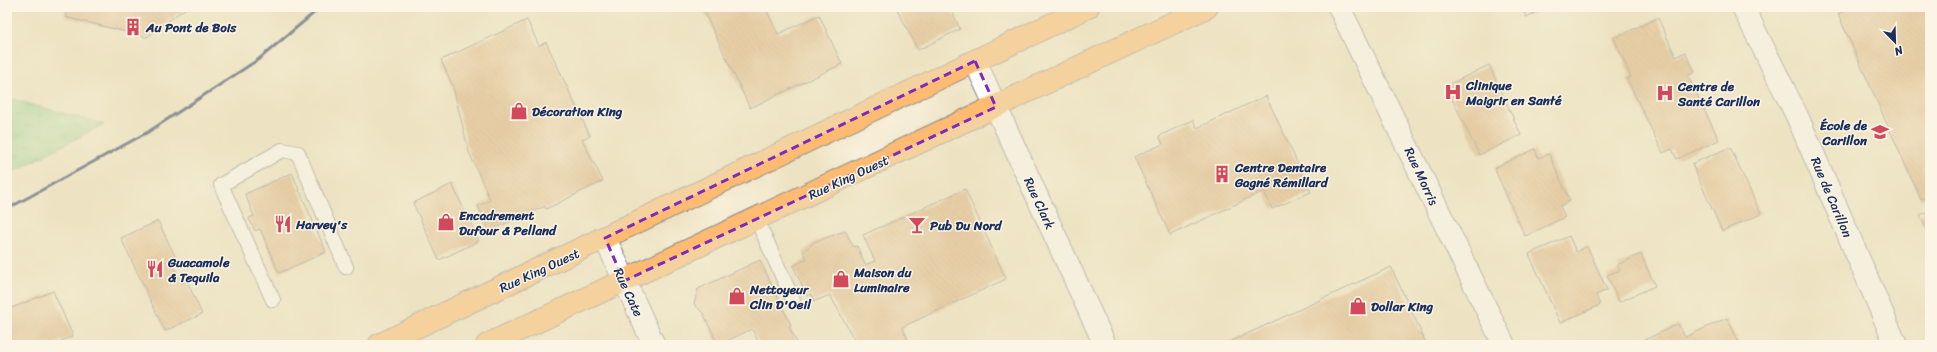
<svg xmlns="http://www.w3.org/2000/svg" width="1937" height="352" font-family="Sriracha,sans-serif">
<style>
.park{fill:url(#park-tufts);stroke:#528074}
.building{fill:url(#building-back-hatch)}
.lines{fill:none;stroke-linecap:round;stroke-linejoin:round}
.service-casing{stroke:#848990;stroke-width:16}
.minor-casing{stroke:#848990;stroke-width:24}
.primary-casing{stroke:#848990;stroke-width:24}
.service{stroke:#fff;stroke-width:14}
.minor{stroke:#fff;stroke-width:22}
.primary{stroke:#ffbb71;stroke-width:22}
.rail{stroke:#1b2f5e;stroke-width:3}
.marked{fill:none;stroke:#7b2cbf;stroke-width:3;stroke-dasharray:8 5;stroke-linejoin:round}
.labels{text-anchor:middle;stroke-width:3;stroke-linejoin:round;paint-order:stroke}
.poi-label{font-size:13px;font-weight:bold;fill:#1b2f5e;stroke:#fcf5e5;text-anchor:start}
.street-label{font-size:13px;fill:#1b2f5e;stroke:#fcf5e5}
</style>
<defs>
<pattern id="park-tufts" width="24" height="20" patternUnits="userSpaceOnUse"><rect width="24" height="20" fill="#8ad08a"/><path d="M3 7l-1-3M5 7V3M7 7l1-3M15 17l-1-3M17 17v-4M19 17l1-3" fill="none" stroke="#70a974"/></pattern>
<pattern id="building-back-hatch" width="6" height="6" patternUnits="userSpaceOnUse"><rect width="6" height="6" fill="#dfb280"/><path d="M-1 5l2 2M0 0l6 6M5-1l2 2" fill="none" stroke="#bf9971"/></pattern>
</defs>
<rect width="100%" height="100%" fill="#fcf5e5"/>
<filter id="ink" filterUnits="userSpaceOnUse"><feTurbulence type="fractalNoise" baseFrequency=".025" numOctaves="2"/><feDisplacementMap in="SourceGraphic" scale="8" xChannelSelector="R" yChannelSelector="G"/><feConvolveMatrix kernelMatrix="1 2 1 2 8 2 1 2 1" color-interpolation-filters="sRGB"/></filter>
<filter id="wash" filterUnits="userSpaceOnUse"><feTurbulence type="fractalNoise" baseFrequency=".012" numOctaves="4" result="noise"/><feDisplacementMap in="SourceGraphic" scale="16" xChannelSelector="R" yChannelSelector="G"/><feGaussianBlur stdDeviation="0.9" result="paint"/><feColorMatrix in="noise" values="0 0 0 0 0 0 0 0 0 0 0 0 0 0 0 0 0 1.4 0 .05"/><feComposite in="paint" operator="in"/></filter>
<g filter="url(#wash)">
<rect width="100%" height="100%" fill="#ede3c3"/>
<path class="park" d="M7,98L104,124L7,175Z"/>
<g id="blocks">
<path class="building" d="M67,7H187L147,37L65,17Z
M702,7H765L778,34L819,15L842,64L750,108Z
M896,7H950L960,29L918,50Z
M1522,7H1548L1526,17Z
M1854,7H1930V200L1928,196L1921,200L1838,14Z
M1658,18L1676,57L1685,52L1695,72L1688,76L1719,140L1677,159L1672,149L1663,153L1627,79L1631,77L1614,38Z
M527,20L539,46L546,42L590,136L582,139L603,181L546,209L545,206L489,231L478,206L490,200L469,152L453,87L441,60Z
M1489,65L1521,135L1479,155L1446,86Z
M1266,96L1311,192L1272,209L1264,191L1170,235L1134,157L1163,144L1159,136L1193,120L1197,128Z
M1730,147L1761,214L1722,231L1692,164Z
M1535,149L1538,158L1549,154L1570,201L1560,206L1565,217L1525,236L1494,168Z
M292,173L326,252L279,273L260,229L255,231L249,218L254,216L245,194Z
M452,184L479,241L439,260L413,203Z
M965,189L1006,279L902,327L908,340L896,345H857L830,295L815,301L811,294L807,296L793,266L807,259L803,252L814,242L845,231L854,247L857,246L865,265L875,261L863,235Z
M1930,211V238L1920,215Z
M158,221L175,256L170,258L182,283L187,281L202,314L165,331L121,238Z
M1569,236L1576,252L1587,246L1607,290L1596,295L1600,305L1560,323L1529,254Z
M1641,254L1655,286L1619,302L1607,275L1620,270L1617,265Z
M760,260L791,325L789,326L798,345H760L752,329L718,345L703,313L694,304L698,289Z
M1391,267L1427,345H1223Z
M53,291L73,336L52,345H7V310Z
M1727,318L1740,345H1634L1678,324L1685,337Z"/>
</g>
</g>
<g filter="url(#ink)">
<use href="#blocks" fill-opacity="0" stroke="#848990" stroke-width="1"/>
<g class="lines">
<g class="service-casing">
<path id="service" d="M757,220L793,300
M273,300L221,185L282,150L298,153L346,267"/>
</g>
<g class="minor-casing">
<path id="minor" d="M1339,7L1504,345
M1743,7L1797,116L1896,345
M975,61L1105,345
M605,238L654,345"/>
</g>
<g class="primary-casing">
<path id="primary" d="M379,345L1088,7
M487,345L1207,7"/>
</g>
<use href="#service" class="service"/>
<use href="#minor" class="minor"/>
<use href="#primary" class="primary"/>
<path class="rail" d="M7,209L148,132L259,59L321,7"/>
</g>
</g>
<path d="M0 0H1937V352H0ZM975,61L996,107L624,281L605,238Z" fill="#ede3c3" fill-opacity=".55" fill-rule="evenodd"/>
<path class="marked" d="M975,61L996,107L624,281L605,238Z"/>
<defs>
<g id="building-bare" transform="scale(1.38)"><path d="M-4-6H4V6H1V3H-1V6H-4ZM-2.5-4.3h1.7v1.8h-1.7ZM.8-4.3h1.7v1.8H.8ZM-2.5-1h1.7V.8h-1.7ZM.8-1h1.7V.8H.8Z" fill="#d1495b" stroke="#fcf5e5" stroke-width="2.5" paint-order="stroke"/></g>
<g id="hospital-bare" transform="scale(1.38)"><path d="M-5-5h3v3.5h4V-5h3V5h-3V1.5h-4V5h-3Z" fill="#d1495b" stroke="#fcf5e5" stroke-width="2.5" paint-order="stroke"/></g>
<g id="shop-bare" transform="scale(1.38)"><path d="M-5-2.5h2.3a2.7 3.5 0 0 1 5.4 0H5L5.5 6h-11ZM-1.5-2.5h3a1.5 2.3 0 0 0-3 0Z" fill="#d1495b" stroke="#fcf5e5" stroke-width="2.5" paint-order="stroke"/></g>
<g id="school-bare" transform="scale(1.38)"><path d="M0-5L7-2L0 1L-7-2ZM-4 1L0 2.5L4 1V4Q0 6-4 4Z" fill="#d1495b" stroke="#fcf5e5" stroke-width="2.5" paint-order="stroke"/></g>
<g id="restaurant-bare" transform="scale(1.38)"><path d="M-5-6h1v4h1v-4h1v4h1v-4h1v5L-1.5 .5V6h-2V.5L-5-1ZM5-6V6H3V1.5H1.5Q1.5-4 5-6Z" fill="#d1495b" stroke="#fcf5e5" stroke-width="2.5" paint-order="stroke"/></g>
<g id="bar-bare" transform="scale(1.38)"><path d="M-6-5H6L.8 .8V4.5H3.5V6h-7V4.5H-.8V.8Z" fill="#d1495b" stroke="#fcf5e5" stroke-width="2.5" paint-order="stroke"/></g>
</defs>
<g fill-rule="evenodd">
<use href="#building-bare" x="133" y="27"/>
<use href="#hospital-bare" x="1453" y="92"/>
<use href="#hospital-bare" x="1665" y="93"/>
<use href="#shop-bare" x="519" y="111"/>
<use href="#school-bare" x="1880" y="132"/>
<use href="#building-bare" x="1222" y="174"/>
<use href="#shop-bare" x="446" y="222"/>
<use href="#restaurant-bare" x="283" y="224"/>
<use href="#bar-bare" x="917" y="225"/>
<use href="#restaurant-bare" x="155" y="269"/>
<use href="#shop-bare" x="841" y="279"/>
<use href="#shop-bare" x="737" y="296"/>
<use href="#shop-bare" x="1358" y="306"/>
</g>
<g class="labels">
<g class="poi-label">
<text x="146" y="32">Au Pont de Bois</text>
<text x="1466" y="90">Clinique<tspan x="1466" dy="15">Maigrir en Santé</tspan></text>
<text x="1678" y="91">Centre de<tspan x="1678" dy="15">Santé Carillon</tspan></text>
<text x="532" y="116">Décoration King</text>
<text x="1867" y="130" text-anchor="end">École de<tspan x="1867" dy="15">Carillon</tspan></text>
<text x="1235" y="172">Centre Dentaire<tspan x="1235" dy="15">Gagné Rémillard</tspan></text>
<text x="459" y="220">Encadrement<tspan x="459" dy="15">Dufour &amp; Pelland</tspan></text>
<text x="296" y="229">Harvey's</text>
<text x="930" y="230">Pub Du Nord</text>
<text x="168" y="267">Guacamole<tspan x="168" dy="15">&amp; Tequila</tspan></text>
<text x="854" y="277">Maison du<tspan x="854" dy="15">Luminaire</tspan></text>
<text x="750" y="294">Nettoyeur<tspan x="750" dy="15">Clin D'Oeil</tspan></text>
<text x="1371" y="311">Dollar King</text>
</g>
<g class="street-label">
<text transform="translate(1422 176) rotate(65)" y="5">Rue Morris</text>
<text transform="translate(848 177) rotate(-25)" y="5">Rue King Ouest</text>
<text transform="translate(1832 197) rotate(67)" y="5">Rue de Carillon</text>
<text transform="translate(1040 203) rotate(65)" y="5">Rue Clark</text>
<text transform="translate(539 270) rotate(-25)" y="5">Rue King Ouest</text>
<text transform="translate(629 292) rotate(65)" y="5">Rue Cate</text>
</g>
</g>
<rect width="1937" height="352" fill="none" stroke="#fcf5e5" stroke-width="24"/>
<g transform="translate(1895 42) rotate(157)" stroke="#fcf5e5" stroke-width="3" paint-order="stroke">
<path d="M0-3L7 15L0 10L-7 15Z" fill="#1b2f5e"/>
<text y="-6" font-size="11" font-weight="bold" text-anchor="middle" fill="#1b2f5e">N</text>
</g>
</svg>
